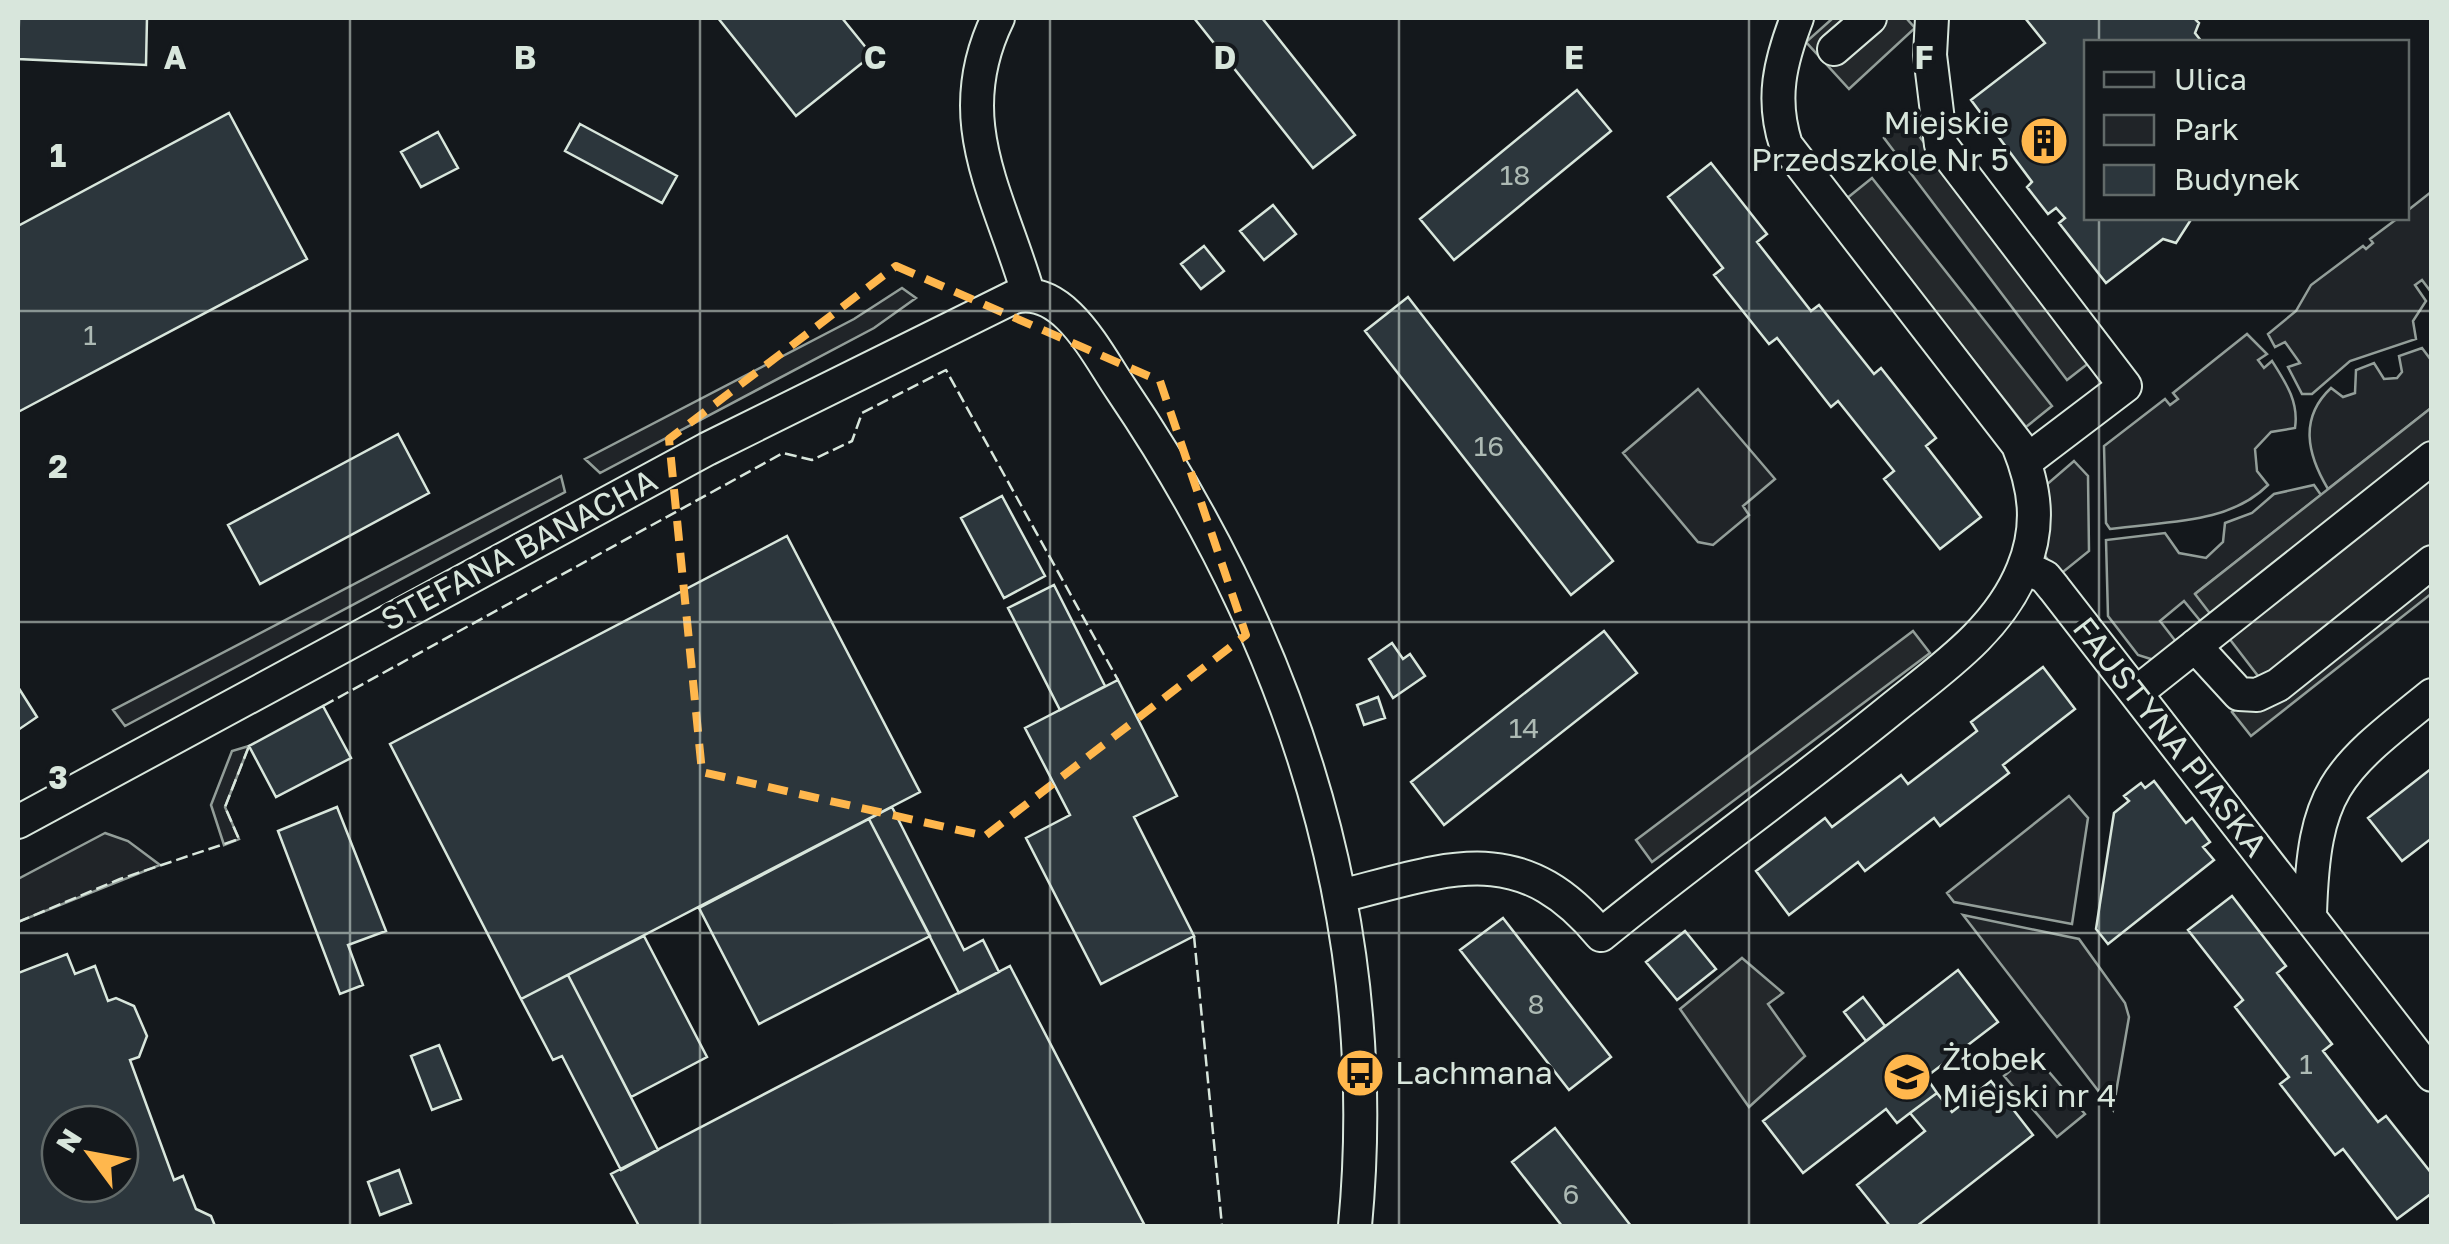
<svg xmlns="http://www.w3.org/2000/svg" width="2449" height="1244" font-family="'Golos Text',sans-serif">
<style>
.green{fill:#202428;stroke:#939e99;stroke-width:2.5}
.parking{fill:#24282b;stroke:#939e99;stroke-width:2.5}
.building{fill:#2c363c;stroke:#d8e6dc;stroke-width:2.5;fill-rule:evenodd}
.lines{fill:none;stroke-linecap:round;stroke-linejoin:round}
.minor-casing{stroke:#d8e6dc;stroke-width:36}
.minor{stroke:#14181c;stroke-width:32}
.fence{stroke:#d8e6dc;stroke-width:2.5;stroke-dasharray:12 5;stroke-linecap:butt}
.marked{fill:none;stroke:#ffb74d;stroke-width:8;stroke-dasharray:20 12;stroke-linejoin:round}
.grid{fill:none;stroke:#d8e6dc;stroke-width:2.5;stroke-opacity:0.55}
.labels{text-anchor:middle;stroke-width:8;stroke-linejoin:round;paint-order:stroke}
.number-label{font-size:28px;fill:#adbab4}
.poi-label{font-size:32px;fill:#d8e6dc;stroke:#14181c;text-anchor:start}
.street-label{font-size:32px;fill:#d8e6dc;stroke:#14181c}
.grid-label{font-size:32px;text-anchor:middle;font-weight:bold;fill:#d8e6dc;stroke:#14181c;stroke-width:8;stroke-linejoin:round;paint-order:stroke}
</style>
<rect width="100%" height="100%" fill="#14181c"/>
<path class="green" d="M2431,192V292L2422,280L2415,285L2426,301L2413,321L2416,339L2350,361L2312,394H2302L2288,367L2300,363L2285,342L2275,347L2268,334L2296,311L2311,285L2363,246L2366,249L2373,243L2370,239L2398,218H2406L2407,211Z
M902,288L916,298L874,328L600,473L585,459L854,319Z
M2247,334L2267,354L2258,360L2264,368L2272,361C2286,383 2299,402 2295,428L2271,432L2255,449L2257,471L2268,485C2228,525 2164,521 2110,529L2106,523L2104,446L2165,399L2170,405L2178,399L2173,393Z
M2422,348L2431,360V408L2328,489C2307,454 2299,418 2331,388L2343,397L2355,393L2356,370L2374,363L2384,379L2397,378L2402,372L2399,356Z
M1698,389L1775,479L1743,506L1749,515L1713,545L1698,542L1623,453Z
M2074,461L2088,476L2089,551L2058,576L2042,551L2045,486Z
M561,476L565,492L125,726L113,710Z
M2314,485L2321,495L2196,593L2212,615L2202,623L2184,601L2160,621L2177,643L2154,660L2138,655L2108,616L2106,540L2165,533L2179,553L2206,558L2223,542L2225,523L2252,513L2274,494Z
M249,746L225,807L239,839L224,845L211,805L232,751Z
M2069,796L2088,818L2072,924L1954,902L1947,893Z
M105,833L128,841L160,865L18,922V879Z
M1963,915L2079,939L2125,1003L2129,1017L2113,1110Z
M2032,1052L2085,1114L2057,1137L2004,1076Z"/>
<path class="parking" d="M1833,18H1906L1915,28L1849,89L1806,42Z
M1907,120L2090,362L2067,380L1884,138Z
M1872,178L2052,406L2026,427L1846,199Z
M2431,408V594L2251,736L2232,712L2268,689L2195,594Z
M1913,631L1930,653L1652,862L1636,840Z
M1742,958L1783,993L1768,1004L1805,1056L1749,1107L1680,1009Z"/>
<path class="building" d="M19,18H147L146,65L18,59Z
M718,18H842L872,55L796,116Z
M1194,18H1262L1355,135L1313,168Z
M2025,18H2194L2199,23L2195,33L2202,42H2086V218H2192L2176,243L2163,239L2106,283L2059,223L2065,218L2056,208L2048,214L2027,187L2032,182L1971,100L2045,43Z
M1577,90L1611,131L1454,260L1420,219Z
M229,113L307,259L18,412V226Z
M580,124L677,176L662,203L565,151Z
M438,132L458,168L421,187L401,152Z
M1711,163L1767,234L1757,242L1811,311L1819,305L1874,374L1881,368L1936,438L1926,446L1981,517L1940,549L1884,479L1894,471L1838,401L1831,407L1777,338L1769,344L1714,275L1723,268L1668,197Z
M1273,205L1296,234L1264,260L1240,231Z
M1204,246L1224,271L1201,289L1181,264Z
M1408,297L1613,561L1571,595L1365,331Z
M398,434L429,493L260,584L228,525Z
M1002,496L1045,576L1004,598L961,518Z
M787,536L920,792L521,999L390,744Z
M1054,585L1105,686L1060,710L1008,608Z
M1604,631L1637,673L1444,825L1411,782Z
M1392,643L1403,659L1410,654L1425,676L1393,698L1369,659Z
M2043,667L2075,709L2003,765L2009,773L1940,826L1934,818L1865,871L1858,862L1789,915L1756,871L1825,818L1832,827L1901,775L1908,784L1977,731L1971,722Z
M1118,680L1177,796L1134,817L1194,936L1101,984L1026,838L1070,815L1025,728Z
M18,687L37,717L18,730Z
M1378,697L1385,718L1364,725L1357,705Z
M323,706L351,758L276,797L249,746Z
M2432,768V838L2402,861L2368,818Z
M2154,781L2186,823L2192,818L2210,842L2203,847L2214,860L2108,944L2096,929L2114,813L2129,801L2124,796L2141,783L2145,788Z
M337,807L386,931L348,945L363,985L340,994L278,831Z
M892,807L964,950L983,940L999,972L959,993L869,819Z
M869,819L930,936L759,1024L699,908Z
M2232,896L2286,966L2277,973L2332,1044L2323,1051L2378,1122L2386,1116L2432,1174V1193L2397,1219L2343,1149L2335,1155L2280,1084L2289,1077L2235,1007L2243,1000L2188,930Z
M1503,918L1611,1057L1569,1090L1460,950Z
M1685,931L1716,969L1677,1000L1646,962Z
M644,936L707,1057L631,1097L568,975Z
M67,954L75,974L95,966L108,1001L116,998L134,1006L147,1036L139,1057L130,1060L174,1180L183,1176L196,1209L211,1216L215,1226H18V973ZM60,1124H120V1184H60Z
M1010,966L1144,1224L639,1226L611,1174Z
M1958,970L1998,1022L1926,1077L1937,1093L1910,1113L1897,1123L1886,1109L1803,1173L1763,1121Z
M568,975L658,1150L621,1170L562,1056L553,1060L521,999Z
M1863,997L1885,1026L1866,1041L1844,1012Z
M439,1045L461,1099L432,1110L411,1056Z
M1991,1081L2033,1135L1917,1226H1890L1857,1185L1925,1131L1910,1113L1937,1093L1952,1112Z
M1555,1128L1631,1226H1562L1512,1162Z
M399,1170L411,1203L380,1215L368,1182Z"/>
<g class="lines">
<g class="minor-casing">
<path id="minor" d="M998,18C948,120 999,194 1028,293
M1932,18L1930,55L1941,145L2125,386L2025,462
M1834,49L1870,18
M2024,567L2045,577L2054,588L2432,1075
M2195,646L2239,694L2257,695L2278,685L2432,562
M2136,693L2432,458
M18,822L707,449L1014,297C1064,284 1097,354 1121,389C1291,640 1384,920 1355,1226
M1341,896C1447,869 1520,837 1601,935C1693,860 1790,791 1883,716C1935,673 1997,634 2023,569C2041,525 2035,487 2018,445L1786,145C1771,99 1780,62 1797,18
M2310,914C2314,787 2336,772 2432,695"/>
</g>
<use href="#minor" class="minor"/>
<path class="fence" d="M323,706L783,453L812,460L852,441L862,413L946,370L1118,680
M18,922L120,879L239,839L225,807L249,746
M1194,936L1222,1226"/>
</g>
<path class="marked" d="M896,266L1160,381L1246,635L985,836L702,772L669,439Z"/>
<path class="grid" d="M350,18V1226M700,18V1226M1050,18V1226M1399,18V1226M1749,18V1226M2099,18V42M2099,218V1226M18,311H2432M18,622H2432M18,933H2432"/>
<defs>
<g id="building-disc" transform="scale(2.5)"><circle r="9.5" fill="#ffb74d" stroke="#14181c"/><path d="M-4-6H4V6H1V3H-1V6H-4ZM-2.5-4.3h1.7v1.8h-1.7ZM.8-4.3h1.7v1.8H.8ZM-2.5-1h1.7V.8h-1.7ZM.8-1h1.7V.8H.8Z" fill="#111"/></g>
<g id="bus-disc" transform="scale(2.5)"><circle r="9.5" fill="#ffb74d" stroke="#14181c"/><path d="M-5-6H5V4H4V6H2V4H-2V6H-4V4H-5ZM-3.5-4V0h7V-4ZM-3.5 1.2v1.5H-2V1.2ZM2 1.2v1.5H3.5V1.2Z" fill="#111"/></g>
<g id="school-disc" transform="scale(2.5)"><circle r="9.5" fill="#ffb74d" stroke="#14181c"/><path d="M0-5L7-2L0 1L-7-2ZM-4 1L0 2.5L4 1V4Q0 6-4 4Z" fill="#111"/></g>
</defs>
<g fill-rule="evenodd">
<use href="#building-disc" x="2044" y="141"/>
<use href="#bus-disc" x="1360" y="1073"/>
<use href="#school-disc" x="1907" y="1077"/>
</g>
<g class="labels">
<g class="number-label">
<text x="1515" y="185">18</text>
<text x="90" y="345">1</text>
<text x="1489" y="456">16</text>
<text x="1524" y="738">14</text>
<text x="1536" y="1014">8</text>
<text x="2306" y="1074">1</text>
<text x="1571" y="1204">6</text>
</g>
<g class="poi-label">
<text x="2009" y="134" text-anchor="end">Miejskie<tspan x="2009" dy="37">Przedszkole Nr 5</tspan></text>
<text x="1942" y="1070">Żłobek<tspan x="1942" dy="37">Miejski nr 4</tspan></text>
<text x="1395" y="1084">Lachmana</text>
</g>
<g class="street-label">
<text transform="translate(519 550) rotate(-28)" y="11">STEFANA BANACHA</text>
<text transform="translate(2170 737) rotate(52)" y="11">FAUSTYNA PIASKA</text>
</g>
</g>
<g class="grid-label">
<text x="175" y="69">A</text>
<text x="525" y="69">B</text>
<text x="875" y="69">C</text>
<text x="1225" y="69">D</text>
<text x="1574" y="69">E</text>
<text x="1924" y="69">F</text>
<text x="58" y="167">1</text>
<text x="58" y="478">2</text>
<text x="58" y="789">3</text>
</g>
<rect width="2449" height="1244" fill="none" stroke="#d8e6dc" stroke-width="40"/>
<rect x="2084" y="40" width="325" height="180" fill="#14181c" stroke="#626a69" stroke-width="2.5"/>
<rect x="2104" y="72" width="50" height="15" fill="#14181c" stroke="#626a69" stroke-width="2.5"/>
<text x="2174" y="90" font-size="30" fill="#d8e6dc">Ulica</text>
<rect x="2104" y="115" width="50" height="30" fill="#202428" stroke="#626a69" stroke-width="2.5"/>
<text x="2174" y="140" font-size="30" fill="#d8e6dc">Park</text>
<rect x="2104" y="165" width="50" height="30" fill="#2c363c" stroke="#626a69" stroke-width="2.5"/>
<text x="2174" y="190" font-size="30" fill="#d8e6dc">Budynek</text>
<g transform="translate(90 1154) rotate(302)"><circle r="48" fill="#14181c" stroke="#626a69" stroke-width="2.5"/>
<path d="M0-8L18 38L0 25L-18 38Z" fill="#ffb74d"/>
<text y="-15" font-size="28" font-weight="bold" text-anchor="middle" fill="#d8e6dc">N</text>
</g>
</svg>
